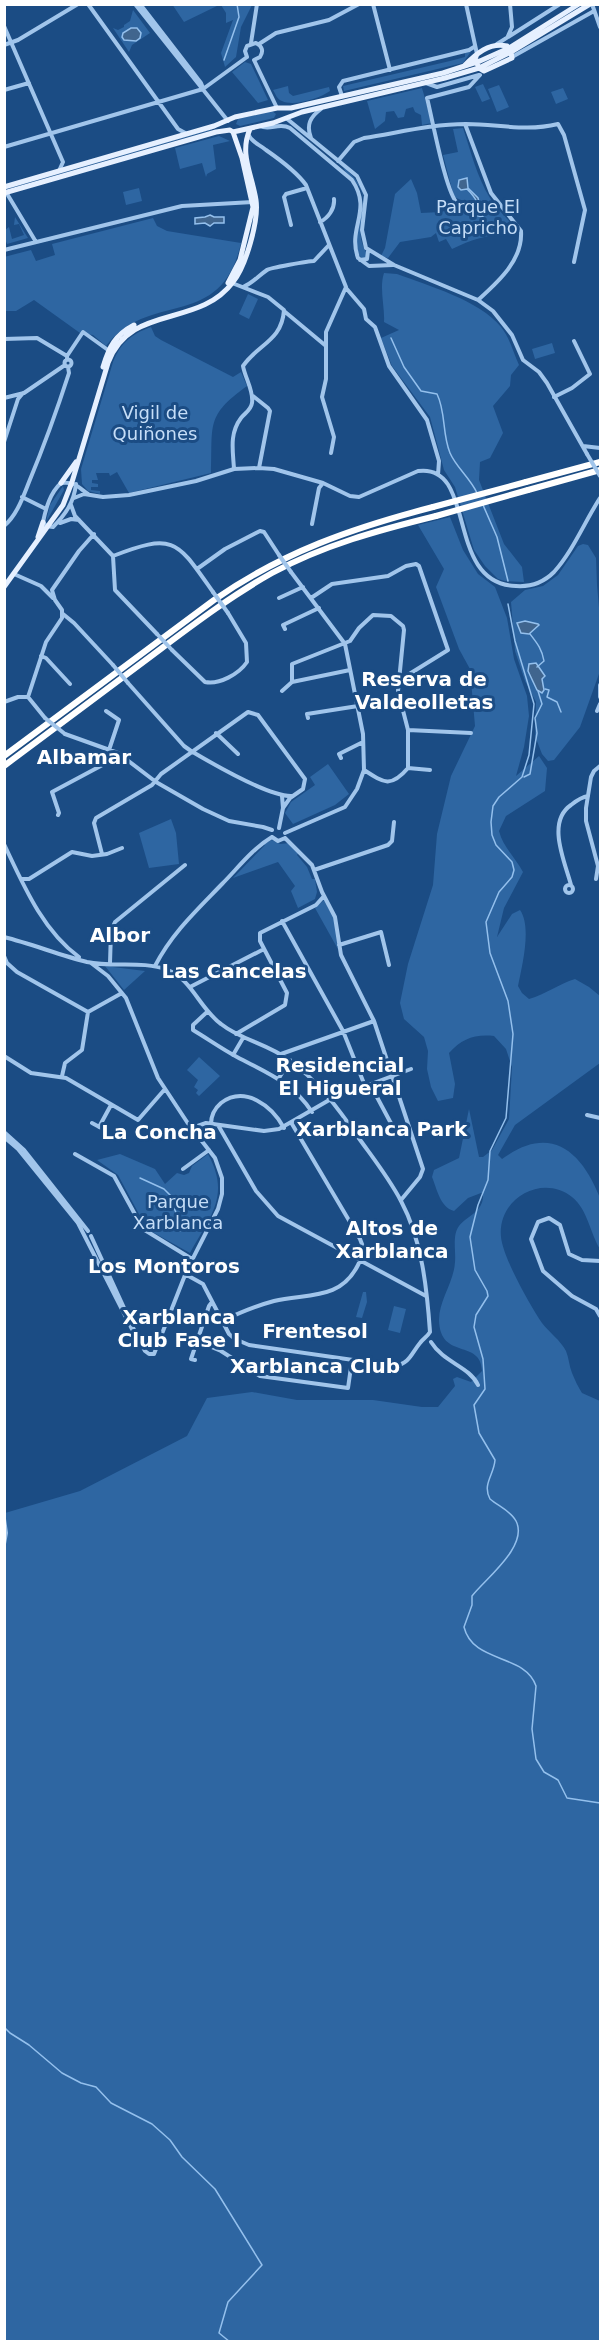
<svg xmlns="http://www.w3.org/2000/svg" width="605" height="2346" font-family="'DejaVu Sans',sans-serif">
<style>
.green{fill:#2e66a2}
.water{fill:#40658e;stroke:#94c0ed;stroke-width:1.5}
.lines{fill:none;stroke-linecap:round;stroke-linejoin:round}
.stream{stroke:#94c0ed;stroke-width:1.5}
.minor{stroke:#a1c5eb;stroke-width:4}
.major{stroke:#e6f0ff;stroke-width:5}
.highway{stroke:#fff;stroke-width:6}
.minor-bridge{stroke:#a1c5eb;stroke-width:4}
.highway-bridge{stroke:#fff;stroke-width:6}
.labels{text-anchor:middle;stroke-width:6;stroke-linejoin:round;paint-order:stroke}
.park-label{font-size:18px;fill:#c6def8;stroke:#1b4c84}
.neighbourhood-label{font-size:20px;font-weight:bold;fill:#fff;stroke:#1b4c84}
</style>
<rect width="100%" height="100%" fill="#1b4c84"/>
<path class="green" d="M172,4H219V5L184,22Z
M221,5H252L241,27L236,57L225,67L221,53L233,20L226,23V13Z
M133,10L150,33L132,45L129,52L113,28L118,30L124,27V25L130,21Z
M472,50L463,63L344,91L343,86L450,61L465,57V53Z
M245,62L251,64L268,100L258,103L232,72Z
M483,84L490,99L482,102L475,87Z
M499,85L509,107L497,112L488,89Z
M288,86L289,93L293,96L329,87L330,91C320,98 294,107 282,101C277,99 276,95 273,90Z
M422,88L432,123L422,125L421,115L415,112L413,107L406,109L404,117L398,118L394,111L386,112L385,121L375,129L367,101Z
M563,88L568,99L556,104L551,92Z
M272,111L276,114L274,118L240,126L236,124L238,119Z
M463,128C471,152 477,177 490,198C497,212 514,221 517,235C494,232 473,239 452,249L446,239L439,242L436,233L431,237L400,242L388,258L381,256L385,248L395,194L411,179L417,193L421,213L441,212L462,206L461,200L454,197L443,155L458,152L453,129Z
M212,129V130L5,190V189Z
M219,136L230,141L213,145L216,169L207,174L206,177L202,163L180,169L175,148Z
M343,167C386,203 346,217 367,254L366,258H361C350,242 362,220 363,202C364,182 348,180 343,167Z
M139,188L142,201L126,205L123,192Z
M15,217L28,238L7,244L5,239V230L9,227L12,239L24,235L19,224L14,225Z
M153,218L157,226L167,231L241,243C221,332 150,289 106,346L93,335L80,333L34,300L16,311H5L4,257L31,250L36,261L55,255L52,244Z
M384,273L397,274C429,286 479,300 501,327C510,338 513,352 519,365L511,375L510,386L493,406L503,433L490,458L480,462L479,480L504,544L522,567L524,582L505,581L498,579L485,566L474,550L455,487L444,470L430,417L392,366L381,338L399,330L384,322C385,307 379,288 384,273Z
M248,294L258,299L249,319L239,314Z
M151,327L155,336L161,340L233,377L241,372L247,386C205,416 213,425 211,473L129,493L117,472L110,476L109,473H96L98,480H92V483L98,484V487H91V490L100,491V494L88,491L82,484L81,469L113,362C121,342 132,334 151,327Z
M552,343L555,353L535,359L532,349Z
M63,486L64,490L46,522L50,505Z
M450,517L463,550L478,574L495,587L507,618L514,659L527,696L529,716L524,747L516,776L539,756L547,768L545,791L506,816L499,831C503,847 515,857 523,872L504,908L497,937L512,914L520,910C532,927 522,966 518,986L522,993L529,999C546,994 559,984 575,979L589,987L600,996V1063L515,1125L498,1155L502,1159C550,1124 581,1150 600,1198C603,1206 600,1238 600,1249C590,1233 588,1210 572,1197C542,1173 497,1199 501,1237C503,1258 530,1305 542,1323C549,1332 561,1341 566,1351C569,1358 569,1366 572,1373C575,1380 578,1387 582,1393L600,1401V2341H5V1513L80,1491L187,1436L207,1398L252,1392L297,1400H373L422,1407H438L455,1386L453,1379L457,1377L471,1382L482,1371C481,1338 440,1361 439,1320C439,1300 454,1282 455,1262C456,1251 452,1235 459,1226C468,1215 484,1212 483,1194L481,1193L468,1198L454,1211C440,1207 437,1189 432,1177L434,1170L459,1158L469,1109L479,1157H483L492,1150L509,1119L512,1067L506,1049L494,1036C474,1034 462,1039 449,1053L455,1084L453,1098L438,1101L431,1087L427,1069L428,1051L424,1037L404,1019L400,1003L408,964L433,885L437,834L451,776L475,726L470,669L459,649L436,587L444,569L418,525Z
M583,544L588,545L596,558L597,585L600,619V671L580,727L554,760L548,761L542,754L535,736L536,702L525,681L515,651L511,602L525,590L543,586L558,575L578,546Z
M328,764L349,794L335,805L293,824L285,813L291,802L315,785L310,777Z
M171,819L176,833L179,864L149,868L139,833Z
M272,840L280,844L290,843L299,852L297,855L307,867L312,879H315L317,892L315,899L298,908L291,891L295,886L278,862L233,878L265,845L263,844Z
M324,900L334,918L339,951L315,908Z
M105,966L145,971L124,990Z
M199,1057L220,1076L199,1096L196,1093L198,1090L194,1087L198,1080L187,1070Z
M120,1154L155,1169L165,1184L177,1173L184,1175L189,1173L192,1166L208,1154C231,1196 210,1216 190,1253L147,1229L118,1175L97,1160Z
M363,1292H366L367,1302L362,1318L356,1317Z
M394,1306L406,1309L400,1333L388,1330Z"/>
<path class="water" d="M131,28H137L141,33L140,38L136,41L124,40L122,37L123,33Z
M467,178L468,188L478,198L483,217L478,216C481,205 475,197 467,189L461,190L458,187L459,180Z
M210,215L214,217H224V223H214L210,226L205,223L195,224V218L205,217Z
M525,621L538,624L539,625L529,634L521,633L517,623Z
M536,663L545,676L542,679L544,690L542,693L537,690L528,671L529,664Z"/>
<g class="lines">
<path class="stream" d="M224,60L239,17L237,4
M391,338L404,367L421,391L437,394C446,412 442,434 450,453C456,467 470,478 477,493
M483,505L497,537L508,581
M508,604L515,641L534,704L529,755L522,777L499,797L493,806L491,822L492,835L496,845L512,862L514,870L512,877L499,892L486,922L490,953L508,1001L513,1034L506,1118L490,1151L488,1180L478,1205L470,1237L475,1270L487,1291L488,1296L476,1315L474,1327L483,1359L485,1389L474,1405L479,1433L495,1460C494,1475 482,1484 490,1499C498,1506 511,1511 516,1521C529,1546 485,1579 472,1596V1605L464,1627C473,1664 525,1653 536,1686L532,1729L536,1759L544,1772L558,1780L567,1798L600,1803
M530,634C537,643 542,649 544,661L537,667
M545,689L549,690L547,697L557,702L561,712
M524,777L530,774L537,733L535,718L542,704L538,691
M140,1178L164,1189L173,1198V1206L179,1219L175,1224L179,1231L188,1228L185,1218L179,1219
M4,2027L10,2033L29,2045L62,2073L81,2083L96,2087L111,2103L152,2124L170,2140L182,2157L215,2189L262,2265L228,2302L219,2333L230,2342"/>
<path class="minor" d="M88,4L178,129L187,134
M135,4L228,121
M140,4L201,83L203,88
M373,4L390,70
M466,4L477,54
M592,4L600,27
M4,26L63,162L59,171
M508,36L512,27L510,4
M251,43L257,4
M259,44L276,33L329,20L359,4
M497,44L560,4
M4,45L18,40L78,4
M247,57L245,51L247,46L256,43C262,46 264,51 260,57L254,60
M512,57L594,11
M254,60L277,108
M426,83L437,87L479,75
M4,90L29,83
M342,96L339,87L343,81L469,50L474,47
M286,118L357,176L366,195L362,230L366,248L394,265L478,300L493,311L512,335L523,360L539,372L547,383L587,454
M465,124L491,193L521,231C523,260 498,282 478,300
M260,126C270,131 279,122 290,128L352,180C373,211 347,227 358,258L369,266L393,265
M248,134C252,143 259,144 266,150C279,159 296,171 306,185L346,287L326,332V346
M311,138C306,125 310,117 321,109
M4,147L203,89L247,57
M338,161L354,142L364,138C397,133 432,124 466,124C498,124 526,132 558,124L564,135L585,210L574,262
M6,192L36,242
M458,204C446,195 432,117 427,98L469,87L480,75
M320,222C328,218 335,209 334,199
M291,225L284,197L286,194L307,188
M4,250L182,206L253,202
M360,260L367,259L368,251
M232,283L268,297L284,310C282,341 258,344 243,366C245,378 254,391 252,403C251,410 245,413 241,418C229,434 233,451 234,469
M243,287C253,283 258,276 267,270C269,268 309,261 314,261L329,245
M346,288L364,309L366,319L375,327L389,366L427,420L439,461L438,475
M284,311L326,346V379L322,397L334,437L331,453
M4,339L37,338L67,356V360
M67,356L83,332L108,350
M64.5 363a3.5 3.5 0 1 1 7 0a3.5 3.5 0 1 1-7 0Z
M253,396L268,408L270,411L259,468
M554,397L572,388L590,374L574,341
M4,398L24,393L65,365
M4,442L18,399L23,393
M583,446L600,448
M76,484C74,502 66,514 53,527L46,526L43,522C46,508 50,493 61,483C74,481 78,487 88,494
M22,497L46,509
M74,498L84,494L103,497L129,495L196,481L234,469L259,468L274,469L323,483L350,496L359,497L418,471C478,463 444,584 516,586C530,587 544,582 554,572C573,551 585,521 600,498
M71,505L75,516L113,556L115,590L157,634
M60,523L71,519L79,520
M312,524L319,488L323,483
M4,526C17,515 23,497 29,482C44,446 57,410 69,373L68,367
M113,556C175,532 177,541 213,592
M197,569L225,549L260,531L264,532L279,555
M14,574L41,586L53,598
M52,590L79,551L94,534
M279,598L303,587
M311,598L332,584L388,576L406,566L416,564L419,566L448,650L398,681
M63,614L74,623L113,665
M285,629L283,625L319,608
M172,650L205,682C219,685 239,674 247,662L246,643L228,613
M41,656L46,658L70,684
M292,682L350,670
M128,683L184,746L191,751C213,764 269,797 292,796
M600,685V697
M282,691L292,682V664L350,641L359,628L373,615L391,616L403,626L404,630L398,691L408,730V768C391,788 384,783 364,770
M28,697L46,642L62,618V610L55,600L52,590
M28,697L45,718
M4,702L18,697H28
M106,711L119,720L109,750
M597,711L600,704
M308,718L307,714L358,706
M408,730L471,733
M216,733L238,754
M65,734L118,753L156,782L203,809L229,821L263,827L272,830
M341,758L339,754L363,742
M408,768L430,770
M58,815L59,813L52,792L110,761L116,752
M279,828L283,808L282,796
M285,833L345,807L357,789L364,770L363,734L345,644L291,572
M272,837L278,841L285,838
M285,838L312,865L322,892L335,917L341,955L374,1021L423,1169L420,1177L401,1200
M4,844C23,884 42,930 79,957
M102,854L94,823L96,818L152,785L161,774L248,712L258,715L305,779L303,789L290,798L283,808
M314,870L388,845L392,841L394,822
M22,879H29L72,852L92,856L107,854L122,848
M596,879L598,866L586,821V808L591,777L594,771L600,766
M565 889a4 4 0 1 1 8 0a4 4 0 1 1-8 0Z
M571,885C565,862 546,822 571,805C576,801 581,797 588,796
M282,921L343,1031L365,1086
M4,937C32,944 59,955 87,962C114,968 141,960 168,970C192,980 200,1009 221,1024C241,1040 268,1044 289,1060C318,1081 338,1108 358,1137C373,1158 389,1178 401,1201C422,1240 427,1289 430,1332C427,1337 423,1339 420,1343C411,1354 410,1363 395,1366L249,1345L235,1339L229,1334L203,1284L185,1274
M339,945L381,932L389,965
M4,956L7,963L17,972L88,1012L122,993
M110,963L111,931L115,922L185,865
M155,966C172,933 196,911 222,884C238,868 252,849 272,837
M190,987L264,949
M207,1012L193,1025V1030C208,1039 222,1049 237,1057C267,1073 292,1082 312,1112
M236,1034L285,1005L287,993L260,941V933L316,905L324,896
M281,1054L374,1021
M233,1055L243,1038
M4,1056L31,1073L66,1078L138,1120L165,1089
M62,1076L65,1063L82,1050L88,1012
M279,1078L290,1060
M370,1084L394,1129L397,1131L409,1127
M587,1115L600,1118
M92,1123L105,1130
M211,1124C211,1115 214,1109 221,1103C245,1085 272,1106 284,1128
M218,1125L256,1191L278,1216L426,1296
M99,1127L111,1105
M192,1128L206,1123L264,1131L279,1129L331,1099L411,1069
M4,1132L24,1150L88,1231
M4,1137L18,1149L78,1223L133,1331
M75,1154L114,1176L143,1229L192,1259
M183,1169L209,1150
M91,1236L136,1334L145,1351L149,1354H154L187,1270L218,1209L222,1194V1178L215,1158L187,1122L158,1078L126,998L108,976L91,963
M600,1261L582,1260L569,1254L560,1225L549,1218L538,1222L531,1239L543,1271L572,1296L596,1309L600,1316
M222,1321C239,1313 255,1306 274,1301C307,1293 340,1301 358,1265C363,1255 365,1249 360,1239L292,1124
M197,1341L221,1351L260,1376L348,1388L352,1360
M431,1342C444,1363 469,1366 478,1385
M195,1360L191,1359L209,1306L212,1302
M4,1519L6,1533L4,1544"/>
<path class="major" d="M464,66C476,54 489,42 507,46L511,52L512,58L484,71L479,68L475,59L477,54
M4,187L214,126L235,117L277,108H291L443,73L480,61L509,48L579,4
M4,193L216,132L230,130L233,132L273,123L302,112L445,78L479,68L511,52L590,4
M228,283L240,260L253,207L242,158L233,132
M103,367C109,347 115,335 134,325
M61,483L76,462
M38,537L43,522
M4,587L63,505L72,482L108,363C130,303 198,329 233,282C246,266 259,220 256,200C252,174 239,154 250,129"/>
<path class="highway" d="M526,482L600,462
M528,490L600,470
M4,756L214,600C283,552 352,528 433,507
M4,766C57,727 109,687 162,648C198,621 233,595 272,573C324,545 379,530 436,516"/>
<path class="minor-bridge" d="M587,454L600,476
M279,555L291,572
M213,592L228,613
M157,634L172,650
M113,665L128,683
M45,718L65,734"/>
<path class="highway-bridge" d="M433,507L526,482
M436,516L528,490"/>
</g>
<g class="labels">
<g class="park-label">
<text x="478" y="213">Parque El<tspan x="478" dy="21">Capricho</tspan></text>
<text x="155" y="419">Vigil de<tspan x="155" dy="21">Quiñones</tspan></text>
<text x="178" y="1208">Parque<tspan x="178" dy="21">Xarblanca</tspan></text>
</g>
<g class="neighbourhood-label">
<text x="424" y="686">Reserva de<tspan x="424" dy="23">Valdeolletas</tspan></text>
<text x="84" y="764">Albamar</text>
<text x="120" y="942">Albor</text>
<text x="234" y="978">Las Cancelas</text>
<text x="340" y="1072">Residencial<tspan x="340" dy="23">El Higueral</tspan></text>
<text x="382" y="1136">Xarblanca Park</text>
<text x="159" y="1139">La Concha</text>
<text x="392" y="1235">Altos de<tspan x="392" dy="23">Xarblanca</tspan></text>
<text x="164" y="1273">Los Montoros</text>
<text x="179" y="1324">Xarblanca<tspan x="179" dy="23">Club Fase I</tspan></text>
<text x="315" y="1338">Frentesol</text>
<text x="315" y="1373">Xarblanca Club</text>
</g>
</g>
<rect width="605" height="2346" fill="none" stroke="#ffffff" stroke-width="12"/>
</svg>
